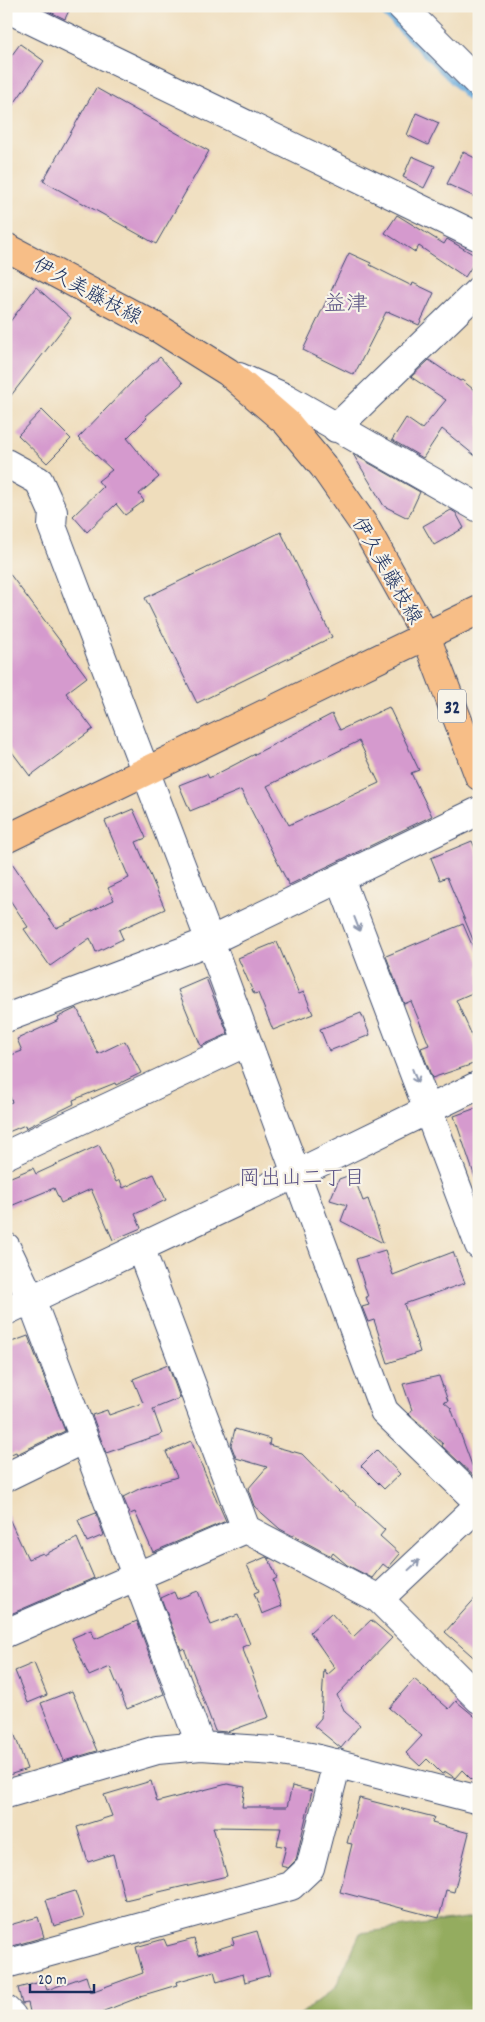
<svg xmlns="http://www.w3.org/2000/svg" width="485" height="2022" font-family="Dekko,'Klee One',sans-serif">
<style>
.forest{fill:#94ac5e;stroke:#586e5e}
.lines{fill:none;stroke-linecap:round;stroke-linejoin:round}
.stream{stroke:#69acdd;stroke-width:6}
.building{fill:#d59ace;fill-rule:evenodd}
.minor-casing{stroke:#3b496c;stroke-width:30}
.major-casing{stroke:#3b496c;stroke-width:30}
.minor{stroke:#fff;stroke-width:28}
.major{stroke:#f7be87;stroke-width:28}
.oneway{stroke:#8d97ae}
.labels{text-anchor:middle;stroke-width:4.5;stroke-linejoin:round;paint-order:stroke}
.shield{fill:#f7f3e8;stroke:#5d6a87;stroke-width:1}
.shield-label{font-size:19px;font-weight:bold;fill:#1b2f5e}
.street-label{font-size:20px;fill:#1b2f5e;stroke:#f7f3e8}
.neighbourhood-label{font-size:21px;fill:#5c5485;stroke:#f7f3e8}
.quarter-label{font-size:22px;fill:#5c5485;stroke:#f7f3e8}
</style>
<rect width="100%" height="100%" fill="#f7f3e8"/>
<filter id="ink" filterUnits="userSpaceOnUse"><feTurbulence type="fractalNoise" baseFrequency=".02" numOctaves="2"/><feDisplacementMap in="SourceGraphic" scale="10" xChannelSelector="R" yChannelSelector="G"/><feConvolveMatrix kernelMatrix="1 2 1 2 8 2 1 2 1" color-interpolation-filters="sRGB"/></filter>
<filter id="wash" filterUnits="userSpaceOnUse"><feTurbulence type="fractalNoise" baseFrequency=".0096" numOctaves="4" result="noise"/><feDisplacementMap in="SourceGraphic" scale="20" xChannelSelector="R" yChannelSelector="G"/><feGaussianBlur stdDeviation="1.12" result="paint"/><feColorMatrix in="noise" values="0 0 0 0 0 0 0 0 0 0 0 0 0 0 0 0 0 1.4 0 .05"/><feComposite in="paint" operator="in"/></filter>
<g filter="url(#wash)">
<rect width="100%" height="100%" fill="#efddbc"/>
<path class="forest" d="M473,1918L479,1922V2016H298L335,1988L360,1933Z"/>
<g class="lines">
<path class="stream" d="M377,6L479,107"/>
</g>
<g id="blocks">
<path class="building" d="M38,6H71L65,19Z
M20,44L44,61L6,115V63Z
M96,88L209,151L156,244L43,181Z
M416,113L439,123L428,145L407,135Z
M463,152L479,160V199L447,184Z
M412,156L435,166L424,188L403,177Z
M397,215L444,244L447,239L478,257L465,277L419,246L415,252L385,233Z
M349,253L371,263L370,265L412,286L413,283L434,293L419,325L389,312L388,313L386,312L354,375L303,350Z
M36,287L71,318L6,402V327Z
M160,357L183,383L145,416L147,418L127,438L159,477L139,494L144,501L125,515L116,504L87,532L73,516L103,487L98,481L112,470L78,438L133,381Z
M429,360L460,381L462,380L479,394V459L442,429L423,458L392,440L406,418L422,429L446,400L411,377Z
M42,410L71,439L47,463L18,435Z
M353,454L420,492L408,518L384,506Z
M451,510L456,513L464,528L434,545L423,526Z
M281,532L332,637L197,703L145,598Z
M6,569L87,677L66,693L93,729L30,776L6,744Z
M389,707L419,770L411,773L432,816L289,885L241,790L190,811L179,785L207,774L209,778L332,714L340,730ZM359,741L379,783L289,825L267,786Z
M133,809L146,838L136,842L165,909L119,930L123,939L96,952L90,938L50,966L24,929L28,927L6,894V854L56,928L114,900L108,888L129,878L105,821Z
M472,841L479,857L478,952L447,877L440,880L431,858Z
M463,924L479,961V990L456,1000L470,1031L479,1056V1062L432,1078L421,1048L429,1045L411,1001L404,1004L386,956Z
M277,942L299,994L304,992L313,1014L273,1030L258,993L254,994L238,958Z
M206,978L228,1034L201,1046L178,990Z
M77,1008L98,1054L125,1041L141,1073L116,1085L115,1083L73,1100L74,1104L26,1128L25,1125L6,1133V1104L12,1102L6,1087V1057L22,1051L17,1039L59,1020L58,1017Z
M361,1013L370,1035L329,1051L320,1029Z
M479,1107V1179L476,1180L454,1116Z
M99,1145L116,1182L120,1180L123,1188L154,1174L166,1200L135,1214L141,1228L113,1240L91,1189L61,1203L54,1188L6,1208V1179L33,1168L36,1174Z
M353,1174L363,1201L368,1199L383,1243L341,1221L347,1205L330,1200L339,1179Z
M385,1250L393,1275L453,1252L465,1283L404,1304L420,1352L388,1363L374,1320L368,1322L362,1307L369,1305L366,1297H368L356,1259Z
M28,1336L65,1431L17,1454L16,1452L6,1456V1344Z
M168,1365L180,1398L153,1409L162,1434L106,1453L92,1415L107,1410L109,1415L143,1403L133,1379Z
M439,1376L448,1401L444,1402L451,1408L477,1479L442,1446L443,1444L409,1414L412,1410L403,1384Z
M235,1429L270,1439L269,1445L302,1454L340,1493L342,1491L385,1530L380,1536L400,1554L388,1568L383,1564L372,1578L347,1565L333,1553L331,1556L303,1541L295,1535L293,1536L280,1529L254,1506L248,1489L267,1467L236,1458L231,1445Z
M191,1441L226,1521L153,1552L135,1512L130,1514L123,1497L141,1488L177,1477L166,1452Z
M377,1450L400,1474L384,1489L361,1466Z
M6,1512L28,1559L43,1553L44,1555L77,1538L94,1578L6,1616Z
M96,1513L104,1535L87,1542L78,1520Z
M266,1557L269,1559L277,1578L273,1580L282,1606L262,1614L254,1593L259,1591L247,1565Z
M198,1591L211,1625L238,1615L250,1644L242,1647L269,1717L227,1732L215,1731L184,1648L181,1650L161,1598L174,1592L177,1599Z
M479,1594V1662L445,1632Z
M331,1613L353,1637L371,1620L392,1638L337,1695L345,1712L360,1725L341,1748L314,1726L321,1718L324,1669L327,1675L335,1668L310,1632Z
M137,1621L164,1694L127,1709L110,1667L89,1676L72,1638L91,1630L95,1639Z
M34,1663L47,1695L28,1703L15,1671Z
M414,1679L449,1709L456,1701L479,1720V1784L475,1783L462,1770L455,1778L446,1772L442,1774L427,1759L420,1766L406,1753L422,1736L389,1708Z
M72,1691L97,1751L64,1761L41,1703Z
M6,1719H9L27,1769L6,1776Z
M151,1781L157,1802L227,1784L245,1787L242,1807H287L292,1786L312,1791L296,1860L288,1868L281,1866L286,1847L277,1845L281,1828L213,1827L227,1876L125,1900L113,1854L88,1862L77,1827L112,1816L104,1795Z
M359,1798L434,1817L432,1823L469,1833L454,1892L446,1890L439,1918L340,1892L352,1844L347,1843Z
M75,1891L84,1917L54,1926L46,1900Z
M38,1917L44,1937L6,1948V1926Z
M257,1931L270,1975L245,1982L243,1974L217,1982L214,1971L176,1982L177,1985L140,1996V1997L104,2011L106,2016H31L28,2003L22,2004L18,1988L44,1981L47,1990L86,1976L91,1992L143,1973L136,1947L164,1939L167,1946L194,1939L199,1955L234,1944L232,1938Z"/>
</g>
</g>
<g filter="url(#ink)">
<use href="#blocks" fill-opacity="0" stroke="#3b496c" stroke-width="1"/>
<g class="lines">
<g class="minor-casing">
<path id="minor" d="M401,6L479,84
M6,8L479,237
M239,377L286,398L479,508
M336,428L479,290
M6,463L39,481L53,512L52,526L210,941L384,1411L479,1503
M340,878L479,1245
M6,1018L210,941L479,811
M6,1155L247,1042
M6,1247L31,1299L201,1746
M140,1247L246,1529L379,1599L479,1699
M6,1311L296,1174L479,1085
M6,1477L84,1439
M379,1599L479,1505
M6,1633L246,1529
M6,1794L157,1750L201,1746L275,1751L311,1757L479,1800
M6,1964L291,1886L310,1868L337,1763
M6,2010L12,2016"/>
</g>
<g class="major-casing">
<path id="major" d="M6,247L153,325L228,372L287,423L323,466L364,525L426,636L479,776
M6,839L479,610"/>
</g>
<use href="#minor" class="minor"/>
<use href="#major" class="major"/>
</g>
<defs><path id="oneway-shaft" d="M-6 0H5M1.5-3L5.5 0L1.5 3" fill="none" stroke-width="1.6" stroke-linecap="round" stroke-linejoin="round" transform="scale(1.25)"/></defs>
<g class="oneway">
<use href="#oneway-shaft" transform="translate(357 924) rotate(69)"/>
<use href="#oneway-shaft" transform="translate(415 1076) rotate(69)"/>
<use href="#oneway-shaft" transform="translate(414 1565) rotate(-43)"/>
</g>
</g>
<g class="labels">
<rect class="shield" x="438" y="689.5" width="28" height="33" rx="4"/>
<g class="shield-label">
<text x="452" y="713">32</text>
</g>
<g class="street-label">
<text transform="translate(88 290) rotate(28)" y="7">伊久美藤枝線</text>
<text transform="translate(388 570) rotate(60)" y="7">伊久美藤枝線</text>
</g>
<g class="neighbourhood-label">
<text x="302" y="1184">岡出山二丁目</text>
</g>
<g class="quarter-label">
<text x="346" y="310">益津</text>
</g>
</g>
<rect width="485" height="2022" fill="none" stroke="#f7f3e8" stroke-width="25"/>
<path d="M30 1984v8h64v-8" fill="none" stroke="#1b2f5e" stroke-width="2.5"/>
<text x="38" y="1984" font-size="15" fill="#1b2f5e" stroke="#f7f3e8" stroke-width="4" paint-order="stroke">20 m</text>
</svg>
